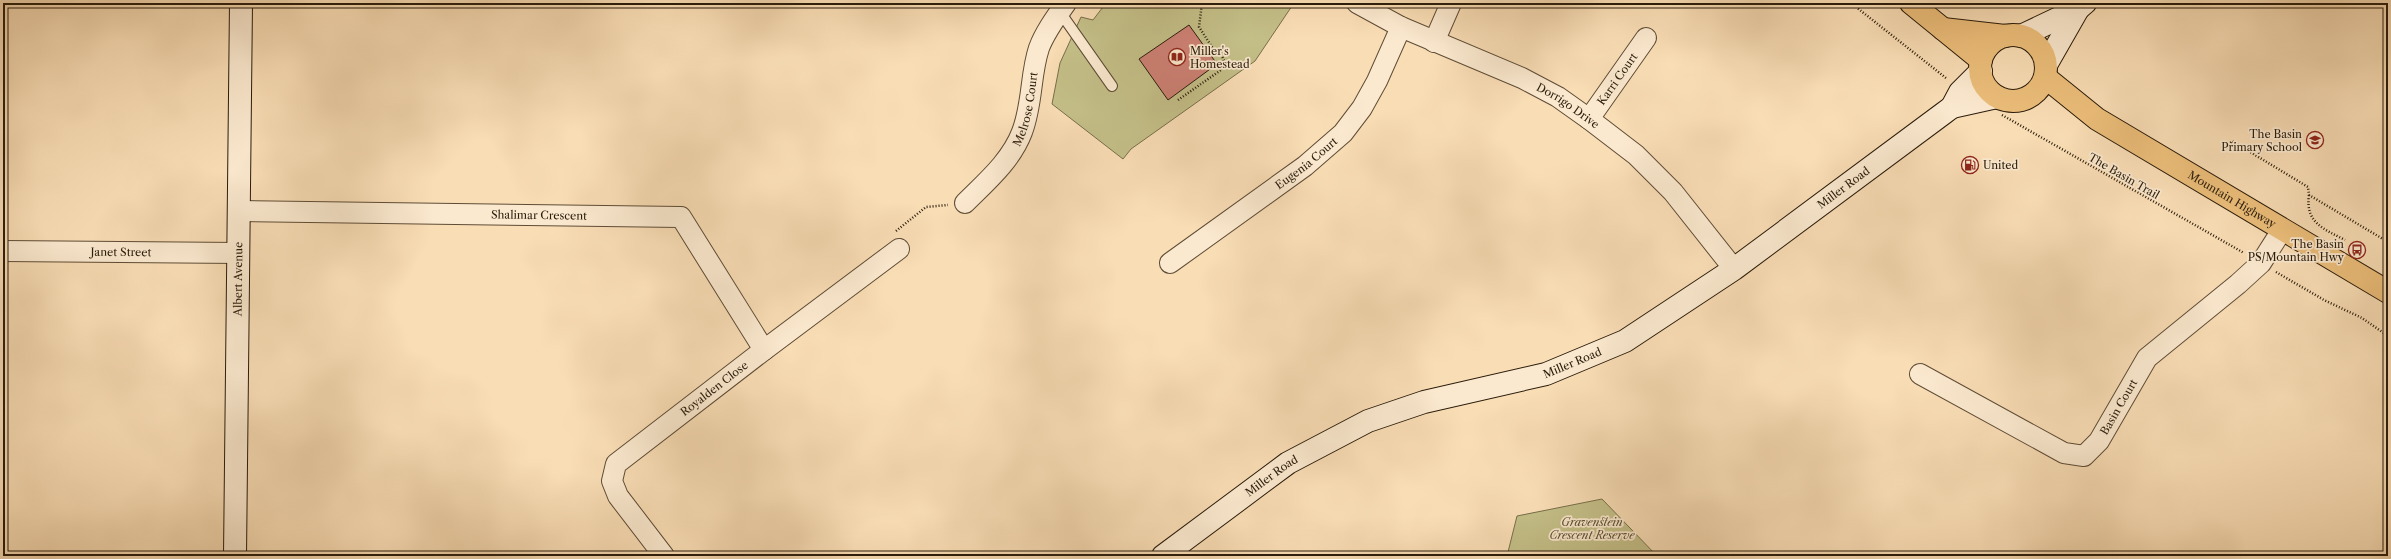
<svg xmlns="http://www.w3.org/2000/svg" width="2391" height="559" font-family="'Libre Caslon Text',serif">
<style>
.green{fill:#c4bf88;stroke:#776e4a}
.building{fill:#ce8175;stroke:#2a1c0b}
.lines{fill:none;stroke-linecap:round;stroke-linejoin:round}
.lane-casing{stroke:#5e4c36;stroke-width:12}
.street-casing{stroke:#5e4c36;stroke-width:22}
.secondary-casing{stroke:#2a1c0b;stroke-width:24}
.primary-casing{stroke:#2a1c0b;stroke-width:24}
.path{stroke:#2a1c0b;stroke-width:2.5;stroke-dasharray:1 2;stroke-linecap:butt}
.lane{stroke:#fbe9cf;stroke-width:10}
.street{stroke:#fbe9cf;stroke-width:20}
.secondary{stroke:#fbe9cf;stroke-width:22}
.primary{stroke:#ecbe7a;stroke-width:22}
.labels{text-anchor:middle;stroke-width:3.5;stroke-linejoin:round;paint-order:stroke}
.poi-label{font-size:11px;fill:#2a1c0b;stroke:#fbe9cf;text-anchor:start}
.street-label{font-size:11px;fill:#2a1c0b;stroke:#fbe9cf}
.park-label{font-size:11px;font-style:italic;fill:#584d30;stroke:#fbe9cf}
</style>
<rect width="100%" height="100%" fill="#f9ddb5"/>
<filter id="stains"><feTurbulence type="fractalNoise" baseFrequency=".005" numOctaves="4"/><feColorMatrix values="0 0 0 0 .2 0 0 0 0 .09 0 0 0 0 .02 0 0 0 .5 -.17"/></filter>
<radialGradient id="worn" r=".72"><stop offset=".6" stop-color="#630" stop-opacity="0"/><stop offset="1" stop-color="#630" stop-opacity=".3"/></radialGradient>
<path class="green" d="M1106,3H1294L1255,61L1131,149L1123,159L1052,104L1060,63L1081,17L1093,20Z
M1602,499L1657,556H1507L1517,516Z"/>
<path class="building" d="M1189,25L1217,64L1168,100L1139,59Z"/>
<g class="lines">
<g class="lane-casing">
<path id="lane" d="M1060,12L1112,86"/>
</g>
<g class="street-casing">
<g id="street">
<path id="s1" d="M1357,3L1401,27L1522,78L1558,97L1589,119L1636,155L1673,192L1734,269"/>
<path d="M1434,42L1451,3"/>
<path id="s2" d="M1589,119L1646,38"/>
<path id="s3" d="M965,203C986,182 1011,161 1022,132C1033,103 1030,75 1039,48C1045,32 1056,17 1066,3"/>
<path id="s4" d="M240,211L681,217L764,350"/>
<path id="s5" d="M3,251L239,253"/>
<path id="s6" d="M1170,263L1305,166L1343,133L1362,108L1377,81L1401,27"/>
<path id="s7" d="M1920,374L2064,453L2084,456L2099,441L2147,358L2238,284L2261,263L2282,230"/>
<path id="s8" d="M664,556L618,496L612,481L616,464L764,350L899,249"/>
</g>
</g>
<g class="secondary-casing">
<g id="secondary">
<path d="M2021,36L2078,9L2085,3"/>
<path d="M2046,65L2078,9"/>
<path d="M1952,107L1997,97"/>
<path id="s9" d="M235,556L241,3"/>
<path id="s10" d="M1163,556L1288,463L1368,421L1424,402L1546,374L1625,341L1734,269L1944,113L1952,107L1960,92L1981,71"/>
</g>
</g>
<g class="primary-casing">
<g id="primary">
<path d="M1911,3L1981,60"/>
<path d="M1943,29L2005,36"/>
<circle cx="2013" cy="68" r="33"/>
<path id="s11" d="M2045,77L2097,119L2388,292"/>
</g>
</g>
<path class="path" d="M1851,3L1946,78
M1178,100L1221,70L1225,63L1222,56L1212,47L1199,27L1202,3
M2002,115L2244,253
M2225,150L2232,141L2308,187L2309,195L2388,242
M2309,195C2305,223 2324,229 2345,240
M896,231L926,207L948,205
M2276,272L2324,300L2362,318L2388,336"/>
<use href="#lane" class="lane"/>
<use href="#street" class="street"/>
<use href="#secondary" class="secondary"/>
<use href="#primary" class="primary"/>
</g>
<defs>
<g id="library-ring" transform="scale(0.9)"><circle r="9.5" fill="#fbe9cf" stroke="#8f2418" stroke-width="1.5"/><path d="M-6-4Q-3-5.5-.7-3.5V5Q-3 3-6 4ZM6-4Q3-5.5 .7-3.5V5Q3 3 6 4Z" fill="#8f2418"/></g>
<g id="school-ring" transform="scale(0.9)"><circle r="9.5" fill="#fbe9cf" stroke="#8f2418" stroke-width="1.5"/><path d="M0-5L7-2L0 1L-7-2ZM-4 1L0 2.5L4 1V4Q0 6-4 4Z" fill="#8f2418"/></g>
<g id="fuel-ring" transform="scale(0.9)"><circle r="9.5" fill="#fbe9cf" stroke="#8f2418" stroke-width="1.5"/><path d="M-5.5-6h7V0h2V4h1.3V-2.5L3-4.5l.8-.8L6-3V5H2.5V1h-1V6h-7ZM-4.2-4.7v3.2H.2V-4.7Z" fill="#8f2418"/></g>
<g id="bus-ring" transform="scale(0.9)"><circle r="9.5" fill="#fbe9cf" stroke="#8f2418" stroke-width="1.5"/><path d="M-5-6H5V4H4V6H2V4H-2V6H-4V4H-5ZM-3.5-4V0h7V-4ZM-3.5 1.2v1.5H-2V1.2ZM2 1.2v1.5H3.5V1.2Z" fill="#8f2418"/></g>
</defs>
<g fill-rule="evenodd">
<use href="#library-ring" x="1177" y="57"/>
<use href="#school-ring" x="2315" y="140"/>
<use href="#fuel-ring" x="1970" y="165"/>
<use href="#bus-ring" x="2357" y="250"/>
</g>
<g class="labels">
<g class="poi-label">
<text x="1190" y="55">Miller's<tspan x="1190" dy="13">Homestead</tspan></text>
<text x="2302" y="138" text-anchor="end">The Basin<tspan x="2302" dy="13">Primary School</tspan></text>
<text x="1983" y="169">United</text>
<text x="2344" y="248" text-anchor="end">The Basin<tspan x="2344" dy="13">PS/Mountain Hwy</tspan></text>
</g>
<g class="street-label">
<text dy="4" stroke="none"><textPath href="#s2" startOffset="49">Karri Court</textPath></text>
<text dy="4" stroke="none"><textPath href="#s1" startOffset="235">Dorrigo Drive</textPath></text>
<text dy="4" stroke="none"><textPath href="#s3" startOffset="115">Melrose Court</textPath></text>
<text dy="4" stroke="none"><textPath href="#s6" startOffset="169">Eugenia Court</textPath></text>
<text transform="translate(2124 176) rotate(30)" y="4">The Basin Trail</text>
<text dy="4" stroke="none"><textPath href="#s10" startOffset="783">Miller Road</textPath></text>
<text dy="4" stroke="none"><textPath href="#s11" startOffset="224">Mountain Highway</textPath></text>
<text dy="4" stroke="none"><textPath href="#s4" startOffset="299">Shalimar Crescent</textPath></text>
<text dy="4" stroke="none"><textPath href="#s5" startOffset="118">Janet Street</textPath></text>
<text dy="4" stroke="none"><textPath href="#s9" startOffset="277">Albert Avenue</textPath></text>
<text dy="4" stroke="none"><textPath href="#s10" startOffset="459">Miller Road</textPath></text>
<text dy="4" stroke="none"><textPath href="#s8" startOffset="233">Royalden Close</textPath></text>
<text dy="4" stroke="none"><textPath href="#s7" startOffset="245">Basin Court</textPath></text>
<text dy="4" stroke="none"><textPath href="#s10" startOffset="135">Miller Road</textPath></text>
</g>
<g class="park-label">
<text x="1592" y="526">Gravenstein<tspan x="1592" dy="13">Crescent Reserve</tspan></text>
</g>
</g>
<rect width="2391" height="559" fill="none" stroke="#f9ddb5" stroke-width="16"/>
<rect x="4" y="4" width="2383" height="551" fill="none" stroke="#2a1c0b" stroke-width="2"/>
<rect x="8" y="8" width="2375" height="543" fill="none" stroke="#2a1c0b"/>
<rect width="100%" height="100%" filter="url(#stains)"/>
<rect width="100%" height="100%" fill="url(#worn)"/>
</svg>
